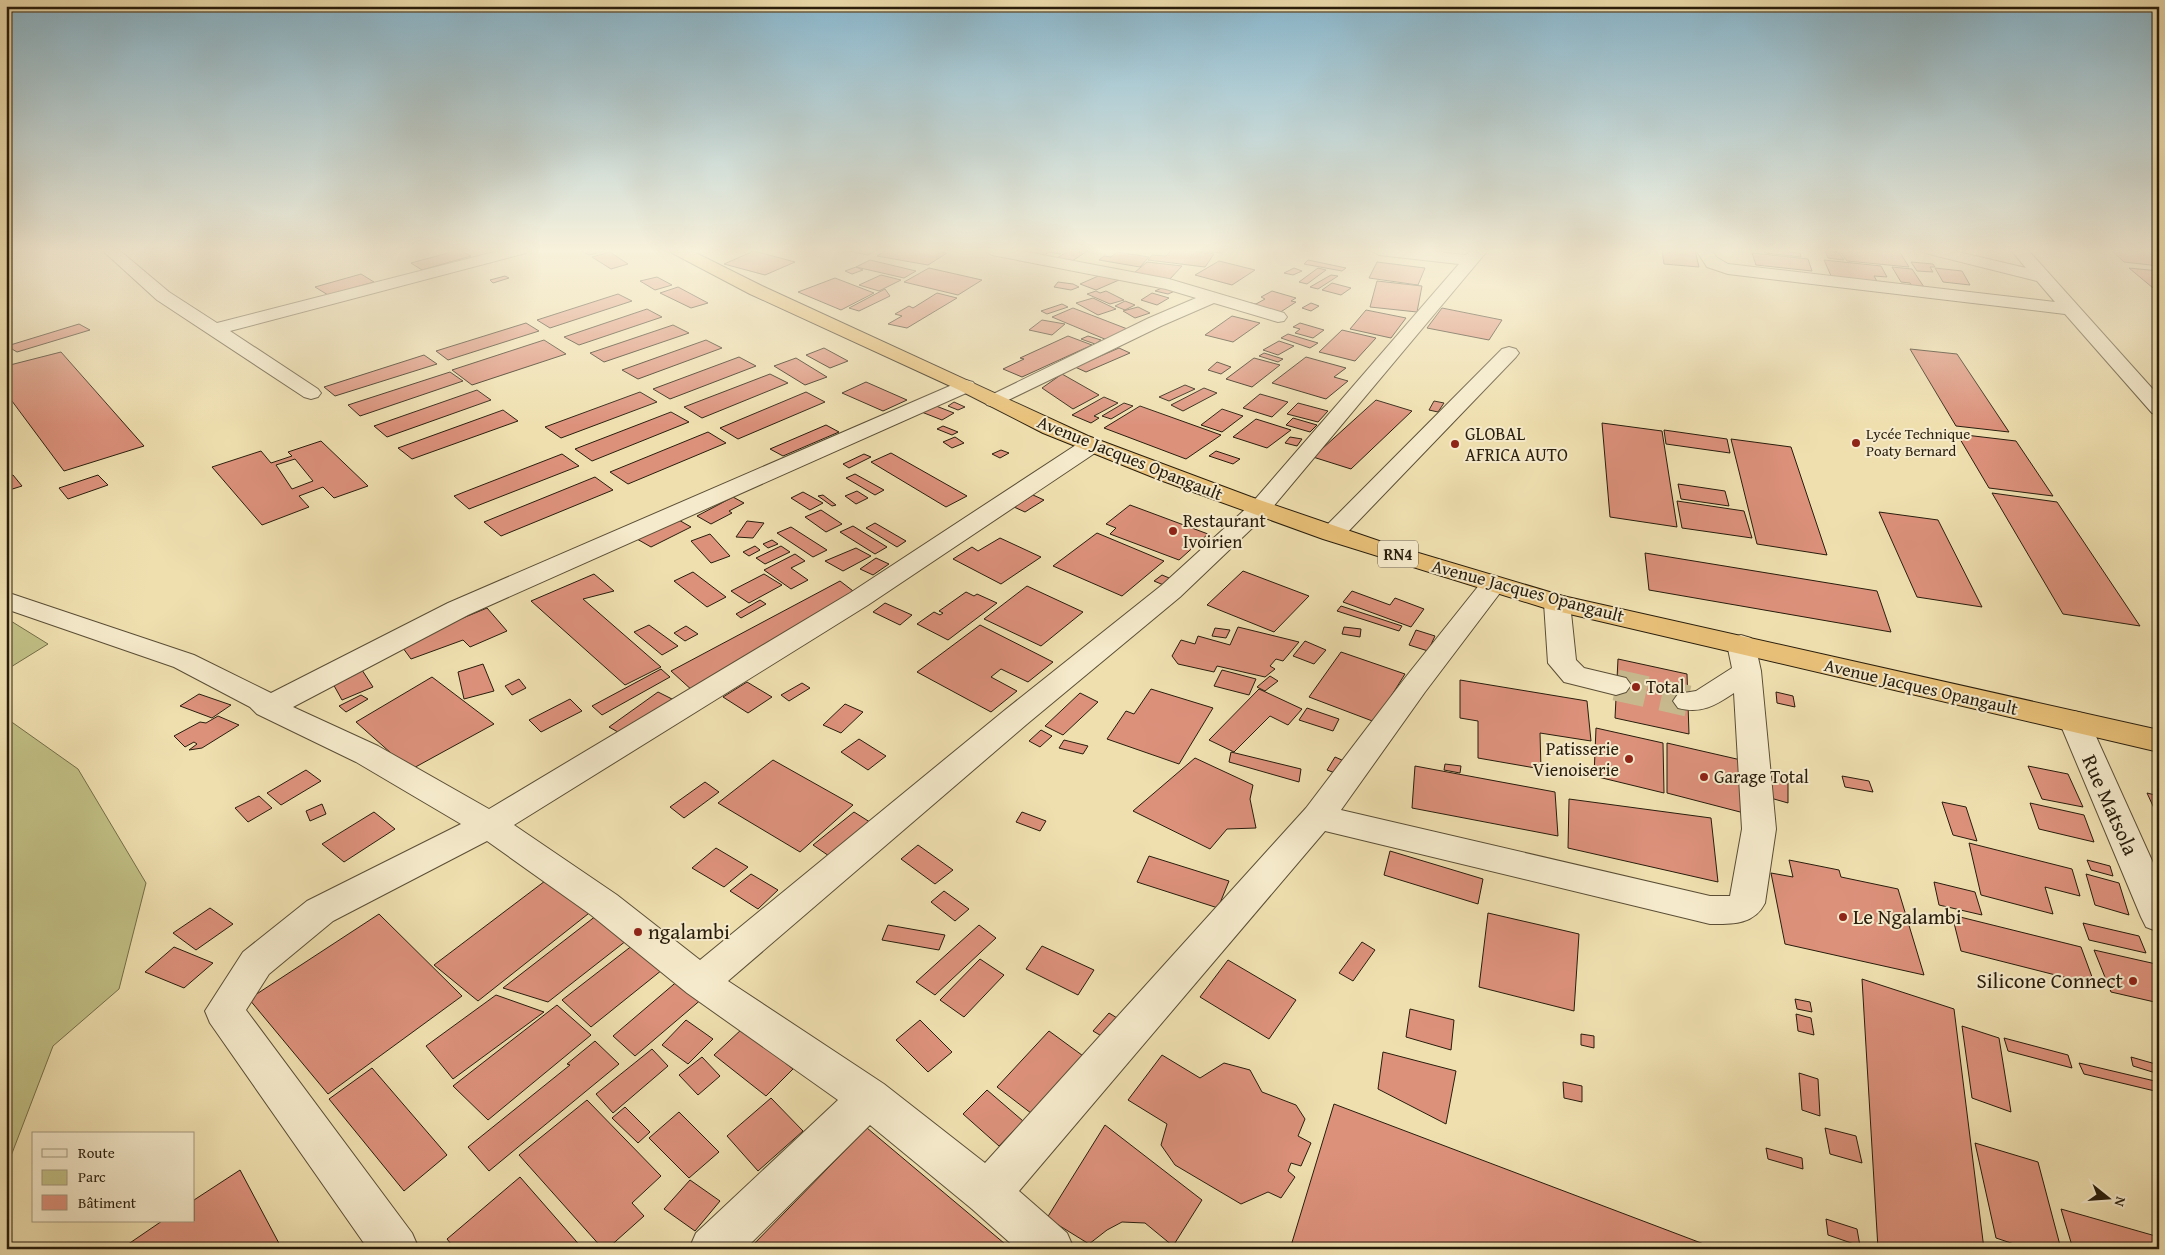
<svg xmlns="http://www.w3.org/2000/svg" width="2165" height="1255" font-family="'Gentium Book Plus',serif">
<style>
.green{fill:#c1c085;stroke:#746e48}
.building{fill:#dc917b;stroke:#281d0c;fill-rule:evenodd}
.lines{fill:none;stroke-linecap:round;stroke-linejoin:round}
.minor-tunnel{stroke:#c7b88e;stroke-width:31;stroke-dasharray:31 16;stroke-linecap:butt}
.minor-casing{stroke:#5a4e35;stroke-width:2}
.highway-casing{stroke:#281d0c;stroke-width:2}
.minor{fill:#f5eacb;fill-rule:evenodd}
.highway{fill:#e8c078;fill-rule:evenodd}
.poi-dot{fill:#8f2418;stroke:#f5eacb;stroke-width:2}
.labels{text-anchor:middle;stroke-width:4;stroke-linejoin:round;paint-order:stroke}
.far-poi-label{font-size:15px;fill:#281d0c;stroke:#f5eacb;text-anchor:start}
.shield{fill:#f5eacb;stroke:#665a45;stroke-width:1}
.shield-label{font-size:16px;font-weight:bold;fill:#281d0c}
.poi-label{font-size:18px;fill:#281d0c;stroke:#f5eacb;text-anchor:start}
.street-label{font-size:18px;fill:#281d0c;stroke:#f5eacb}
.near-street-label{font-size:21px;fill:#281d0c;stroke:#f5eacb}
.near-poi-label{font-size:21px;fill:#281d0c;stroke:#f5eacb;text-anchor:start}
</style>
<rect width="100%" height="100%" fill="#efdfaf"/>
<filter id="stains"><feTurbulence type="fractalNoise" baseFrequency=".004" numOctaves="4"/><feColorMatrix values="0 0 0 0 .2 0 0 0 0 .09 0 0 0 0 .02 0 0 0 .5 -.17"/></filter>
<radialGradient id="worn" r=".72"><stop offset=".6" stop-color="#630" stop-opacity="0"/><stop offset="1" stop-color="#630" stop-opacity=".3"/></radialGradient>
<path class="green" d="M6,618L48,644L6,670Z
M6,718L78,769L146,883L119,989L53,1046L6,1169Z"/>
<path class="building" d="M459,250L471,256L422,270L411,263Z
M579,250H603L605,251L589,255Z
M843,250H877L868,255Z
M887,250H929L947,253L928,265L877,256Z
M1033,250H1065L1060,254L1049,252L1043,256L1027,254Z
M1070,250H1089L1072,261L1057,258Z
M1172,250H1182L1214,254L1205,267L1148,260L1152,255L1166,256Z
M1187,250H1224L1222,253Z
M1662,250H1695L1699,267L1664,264Z
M1764,250L1800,253L1801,257L1765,253Z
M1839,250L1899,251L1909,267L1847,261Z
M2111,250H2146L2159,261V266L2124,262Z
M754,251L795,262L765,275L724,264Z
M1825,251L1838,252L1844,260L1828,258Z
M610,252L628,264L611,269L592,257Z
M1117,252L1149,257L1140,267L1099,260L1104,256L1111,257Z
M1752,253L1808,259L1812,271L1756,265Z
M870,260L916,271L904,278L856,267Z
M1308,260L1346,268L1342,271L1304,264Z
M1824,260L1881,266L1887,277L1874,276L1878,283L1832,278Z
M1219,261L1255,270L1232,285L1195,275Z
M1147,262L1182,266L1169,280L1134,273Z
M1377,262L1425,268L1418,285L1369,278Z
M1911,262L1933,264L1935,267H1930L1933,272L1917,271Z
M856,267L863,270L852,274L845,271Z
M1892,267L1912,269L1926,290L1914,289L1910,283L1901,282Z
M929,268L982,280L958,295L904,282Z
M1294,268L1302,271L1293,275L1284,273Z
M1318,268L1326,270L1307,284L1299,282Z
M1935,268L1962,271L1970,285L1943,282Z
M2129,268L2159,271V293Z
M361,274L374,282L328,295L315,287Z
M1103,274L1119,280L1096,290L1080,284Z
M881,275L901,280L879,291L859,285Z
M1331,275L1338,276L1318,289L1310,287Z
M505,276L509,278L493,283L490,280Z
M657,277L672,285L655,290L640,281Z
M835,278L874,293L841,310L798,292Z
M1377,281L1422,286L1417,312L1370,307Z
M1058,282L1073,284L1079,287L1071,290L1054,287Z
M1332,283L1351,288L1341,295L1322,290Z
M678,287L708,303L691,308L660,293Z
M1164,287L1177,290L1168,294L1155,291Z
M885,289L890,296L859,311L849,308Z
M1096,291L1100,293L1106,291L1124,300L1110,304L1087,294Z
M1272,291L1296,298L1291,301L1296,302L1276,315L1246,306L1251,303L1256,304L1265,299L1261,297Z
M937,293L957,298L907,328L888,324L902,316L895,314L909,306L913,308Z
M1152,293L1169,298L1157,305L1141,300Z
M618,294L632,301L550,328L537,320Z
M1093,298L1116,309L1098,315L1076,303Z
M1125,301L1135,305L1125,310L1115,306Z
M1311,303L1319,306L1311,311L1302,308Z
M1062,304L1068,307L1047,314L1041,311Z
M1138,307L1150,313L1135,318L1123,311Z
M1073,308L1130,330L1107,340L1052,317Z
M1442,308L1502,320L1489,340L1427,328Z
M647,309L662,317L579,345L564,337Z
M1366,310L1406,318L1391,338L1350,329Z
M1232,316L1260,323L1233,342L1205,335Z
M1042,320L1065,324L1052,335L1029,330Z
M526,323L539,331L448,360L436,351Z
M1300,323L1324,330L1313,338L1295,333L1300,329L1293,327Z
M79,324L90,330L17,352L7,346Z
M673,325L689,333L604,362L590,353Z
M1342,330L1376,338L1355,361L1319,352Z
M1288,334L1318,343L1310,348L1281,338Z
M1068,336L1092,345L1022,377L1003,369L1024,359L1020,358Z
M1088,336L1101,340L1095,344L1081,339Z
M544,340L566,354L472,385L452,370Z
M706,340L722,348L638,379L622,370Z
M1279,341L1294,346L1278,355L1263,350Z
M824,348L848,361L830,368L806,355Z
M1119,348L1130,353L1086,372L1075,367Z
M1910,349L1957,354L2009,432L1956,426Z
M61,352L144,446L64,471L6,393V366Z
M1264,353L1283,359L1278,362L1259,356Z
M424,355L437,364L335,396L324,387Z
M739,357L756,366L670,399L653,389Z
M1306,357L1346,368L1334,377L1348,381L1326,399L1272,383Z
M796,358L827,377L805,385L774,366Z
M1254,358L1280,365L1252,387L1226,379Z
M1217,362L1231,367L1221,374L1208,370Z
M450,372L463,381L360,416L348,405Z
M770,374L788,383L702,418L684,407Z
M1062,374L1099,395L1073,409L1042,388Z
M866,382L907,400L883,411L842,393Z
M1185,385L1195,389L1169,401L1159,397Z
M1204,388L1217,393L1183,411L1171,405Z
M477,390L491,400L387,437L374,426Z
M640,392L657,402L561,438L545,427Z
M806,392L825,402L738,439L720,428Z
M1260,394L1288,402L1272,417L1243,408Z
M1104,397L1118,403L1094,416L1099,418L1091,423L1072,415Z
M1376,400L1412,411L1351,469L1313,457Z
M1434,401L1444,403L1438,412L1429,410Z
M954,402L965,407L958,410L948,406Z
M1124,403L1133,406L1111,419L1102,416Z
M1298,403L1328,411L1318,422L1287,414Z
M931,404L954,413L942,420L919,411Z
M1140,406L1221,435L1186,459L1104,428Z
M1222,409L1243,416L1222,432L1201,425Z
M503,410L518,421L412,459L398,448Z
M671,412L689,422L592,461L575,449Z
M1293,418L1317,425L1310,432L1286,425Z
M1256,419L1291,430L1267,448L1233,437Z
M1602,423L1662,431L1677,527L1610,517Z
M826,425L839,432L783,456L770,449Z
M943,426L958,432L952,435L937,429Z
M1664,430L1727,439L1730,453L1666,444Z
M708,432L726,443L628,484L610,472Z
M1957,434L2016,441L2053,496L1989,488Z
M955,437L964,443L952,448L943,442Z
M1290,437L1302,439L1297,446L1285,443Z
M1731,439L1791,447L1827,555L1757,544Z
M321,441L368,486L334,498L323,487L299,496L309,507L262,525L212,467L261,451L271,463L292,456L288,452ZM295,459L313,481L292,489L276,465Z
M1001,450L1009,453L1000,458L992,454Z
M1216,451L1240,459L1233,464L1209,456Z
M891,453L967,496L946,507L871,462Z
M562,454L579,466L469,509L454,496Z
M864,454L871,457L849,468L843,464Z
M855,474L884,490L875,495L846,478Z
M13,475L22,486L6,491V477Z
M98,475L108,485L68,499L59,488Z
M595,477L613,490L501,536L484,522Z
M1678,484L1725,491L1729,506L1681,499Z
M857,491L868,498L856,504L845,496Z
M803,492L823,503L810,510L791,498Z
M1992,493L2057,502L2140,626L2063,614Z
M823,495L836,505L832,506L818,496Z
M1033,495L1044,500L1025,512L1014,507Z
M733,497L744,503L729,511L732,513L711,524L697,516Z
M1677,501L1744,511L1752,538L1682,528Z
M1130,505L1208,534L1179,560L1110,534L1116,528L1106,524Z
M821,510L842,524L826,532L805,517Z
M1879,512L1938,520L1982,607L1917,597Z
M677,519L691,527L651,547L637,539Z
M747,521L764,523L753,538L736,537Z
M875,523L906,541L897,547L866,528Z
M853,526L887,547L875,554L840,532Z
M791,527L827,550L813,557L777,533Z
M1097,533L1164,561L1122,596L1053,566Z
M710,534L730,556L711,563L691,541Z
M1000,538L1041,557L1001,584L953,559L972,547L978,551Z
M772,540L778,544L768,548L763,544Z
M755,546L760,550L749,556L743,552Z
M781,546L790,552L765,564L756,558Z
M856,548L871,556L843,571L825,561Z
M1645,553L1877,591L1891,632L1649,590Z
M795,554L805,561L791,568L808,580L791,589L764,570Z
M876,558L889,564L873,575L860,569Z
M1243,571L1309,596L1274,632L1207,605Z
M693,572L726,597L707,607L674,581Z
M594,574L614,591L583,599L661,667L625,685L531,601Z
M764,574L782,585L749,603L731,591Z
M1162,575L1174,580L1166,586L1154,581Z
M840,581L857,594L694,692L671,671Z
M1027,586L1083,612L1041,646L984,619Z
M1352,591L1390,605L1395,598L1424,609L1411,627L1343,602Z
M966,592L974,596L977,594L997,603L948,640L917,624L934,612L940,615L943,613L939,611Z
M760,600L766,604L741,618L736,614Z
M885,603L912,615L900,625L873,612Z
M1341,606L1402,626L1399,631L1337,611Z
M487,608L507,631L470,647L463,640L411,659L400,644Z
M649,625L678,646L662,655L634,632Z
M980,625L1053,662L1028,682L1001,669L991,677L1017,691L991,712L917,672Z
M686,626L698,634L685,641L674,633Z
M1238,627L1299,642L1283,661L1276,659L1270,666L1275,669L1265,677L1217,666L1214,672L1178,664L1172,656L1181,640L1195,644L1198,636L1230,645Z
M1344,627L1361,629L1360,637L1342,634Z
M1215,628L1230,630L1226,638L1212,636Z
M1416,630L1435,636L1428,651L1409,645Z
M1305,641L1326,650L1314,664L1293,656Z
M1341,652L1405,674L1375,722L1309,697Z
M1618,659L1687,674L1689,734L1615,718Z
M483,664L494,691L464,699L458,672Z
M661,669L670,677L602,715L592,706Z
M362,670L373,687L342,700L332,682Z
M1222,670L1256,679L1249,695L1214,686Z
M1270,676L1278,681L1265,691L1257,687Z
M432,677L494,724L410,770L356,722Z
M519,679L526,688L512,695L505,686Z
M1460,680L1587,701L1591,741L1540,733L1541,769L1478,758V721L1460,718Z
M747,682L772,697L748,713L723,697Z
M802,683L810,688L789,701L781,695Z
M1151,689L1213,708L1179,764L1107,739L1126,711L1134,714Z
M1259,689L1302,709L1288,725L1270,716L1234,752L1209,740Z
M658,692L674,700L625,736L609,727Z
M1776,692L1793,696L1795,707L1777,703Z
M1080,693L1098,702L1063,735L1045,726Z
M199,694L231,705L212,718L180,706Z
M361,695L368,699L346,712L339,706Z
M570,699L582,711L541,732L529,720Z
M845,704L863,712L841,733L823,725Z
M1307,708L1339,719L1333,731L1299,720Z
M218,716L239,725L202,748L189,750L197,744L194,742L185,747L174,736L200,722L206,723Z
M1596,728L1663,743L1664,793L1594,776Z
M1041,730L1052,736L1040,747L1029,741Z
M859,739L886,756L868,770L841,752Z
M1064,740L1088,746L1083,754L1059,748Z
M1667,743L1741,760L1744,813L1667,793Z
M1231,752L1301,769L1299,782L1229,762Z
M1335,757L1351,764L1343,776L1327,770Z
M1195,758L1253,785L1250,799L1256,828L1227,829L1210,849L1133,811Z
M773,760L853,805L800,852L718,803Z
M1445,764L1461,766L1460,773L1444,770Z
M1415,766L1555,792L1558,836L1412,808Z
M2028,766L2068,774L2083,807L2042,799Z
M306,770L321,781L281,805L267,793Z
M1767,770L1788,775V803L1767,797Z
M1842,776L1869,781L1873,792L1845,787Z
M705,782L719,792L684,818L670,807Z
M2147,793L2159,796V819Z
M259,796L272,808L248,822L235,808Z
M1569,799L1711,818L1718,882L1568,848Z
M1942,802L1966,807L1977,841L1953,835Z
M2030,803L2084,815L2094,842L2039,829Z
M322,804L326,814L310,821L306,811Z
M374,812L395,829L344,862L322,844Z
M854,812L873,824L832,858L813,845Z
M1022,812L1046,821L1040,831L1016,822Z
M1969,843L2072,869L2080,896L2045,887L2053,914L1981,895Z
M918,845L953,870L935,884L901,859Z
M716,848L748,867L724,887L692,868Z
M1390,851L1483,879L1478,904L1384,875Z
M1149,856L1229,881L1218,908L1137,882Z
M1789,860L1839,870L1841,877L1898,889L1924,975L1785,944L1771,873L1793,877Z
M2087,860L2110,866L2113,876L2091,870Z
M751,874L778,890L758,909L730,891Z
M2086,874L2119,883L2129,915L2095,905Z
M549,878L593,910L478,1001L434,965Z
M1934,882L1975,892L1982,915L1939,905Z
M944,891L969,909L955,921L931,902Z
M210,908L233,924L196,950L173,933Z
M601,912L631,937L548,1002L503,988Z
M1488,913L1579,934L1574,1011L1479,987Z
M379,914L462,996L328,1094L249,999Z
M1952,915L2081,947L2095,985L1961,951Z
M2083,923L2139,936L2146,953L2089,940Z
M888,925L945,935L939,950L882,940Z
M979,925L996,938L935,995L916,982Z
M1362,942L1375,950L1353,981L1339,973Z
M633,945L662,970L591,1027L562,1000Z
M1042,946L1094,970L1078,995L1026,969Z
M174,947L213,963L184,988L145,972Z
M2094,950L2156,964L2159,971V1003L2111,992Z
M980,959L1004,975L964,1017L940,1000Z
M1228,960L1296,1000L1269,1039L1200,997Z
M680,979L703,998L635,1056L613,1036Z
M1862,979L1954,1009L1984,1249H1878Z
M496,995L544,1012L453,1079L426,1046Z
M1795,999L1810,1002L1812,1012L1797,1009Z
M557,1005L591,1035L488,1120L453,1086Z
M1410,1009L1454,1020L1451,1050L1406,1037Z
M1109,1013L1130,1026L1115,1044L1093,1031Z
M1796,1014L1811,1018L1814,1035L1798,1031Z
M686,1020L713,1039L688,1064L662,1045Z
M920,1020L952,1052L928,1072L896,1040Z
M1962,1026L1999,1038L2011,1112L1972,1098Z
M742,1029L793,1069L766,1096L714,1055Z
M1049,1031L1090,1061L1040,1120L997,1087Z
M1581,1034L1594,1036V1048L1581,1045Z
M2004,1038L2068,1055L2072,1068L2008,1051Z
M595,1041L619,1064L489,1171L468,1147L570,1065L567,1064Z
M652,1049L668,1066L613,1113L596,1094Z
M1383,1052L1456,1071L1446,1124L1378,1089Z
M1162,1055L1200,1078L1224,1063L1250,1070L1262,1092L1296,1105L1305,1119L1298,1136L1311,1143L1301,1166L1291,1163L1288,1171L1295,1177L1281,1198L1268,1192L1241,1204L1175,1165L1161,1145L1167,1124L1128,1100Z
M702,1057L720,1076L698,1095L679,1075Z
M2131,1057L2159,1065V1074L2133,1066Z
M2079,1063L2159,1082V1092L2084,1074Z
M372,1068L447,1155L404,1191L329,1099Z
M1799,1073L1818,1079L1820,1116L1802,1110Z
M1563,1082L1582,1086V1102L1564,1098Z
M987,1090L1023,1121L999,1146L963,1114Z
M771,1098L803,1131L758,1171L727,1136Z
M587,1100L661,1176L632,1203L644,1216L607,1249H603L519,1155Z
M1334,1104L1717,1249H1290Z
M625,1107L650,1132L638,1143L612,1118Z
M679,1112L719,1152L689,1178L649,1138Z
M1105,1125L1202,1200L1173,1246L1145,1223L1122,1222L1107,1230L1089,1244L1047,1218Z
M867,1128L1011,1249H749Z
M1825,1128L1856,1136L1862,1163L1830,1154Z
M1975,1143L2038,1162L2061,1249H2029L1996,1238Z
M1766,1148L1802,1158L1803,1169L1768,1159Z
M240,1170L282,1249H121L162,1221H194V1200Z
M520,1177L583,1249H455L447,1239Z
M690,1180L720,1201L695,1231L664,1209Z
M2061,1209L2159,1237V1249H2073Z
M1826,1219L1857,1229L1860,1246L1828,1235Z"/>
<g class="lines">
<path class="minor-tunnel" d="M1616,685L1688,701"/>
<g class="minor-casing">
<path id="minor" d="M102,250H119L169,292L217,323L502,250H528L526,253L230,331L318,389L321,393L318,397L311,399L304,397L157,300Z
M984,250H1016L1169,279L1284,313L1287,317L1284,321L1278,322L1214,303L1161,326L994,407L987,405L984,401L987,397L1149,318L1196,298L1166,289L992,255Z
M1371,250H1418L1466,255L1471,250H1488L1267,514L1180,597L1027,724L728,981L884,1084L985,1163L1306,808L1405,678L1484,579L1493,577L1502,579L1506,585L1425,692L1341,810L1710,896H1730L1742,829L1734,693C1715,706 1701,714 1678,708L1673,701L1678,694L1696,691L1732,668L1727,644L1731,638L1741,635L1751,638L1755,644L1761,671L1776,829L1765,903C1754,925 1732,924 1710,924L1325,831L1019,1191L1067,1233L1074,1249H1017L972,1209L870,1125L745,1249H689L696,1233L838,1100L687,993L591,915L487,841L333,921L269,974L246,1010L412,1233L419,1249H368L210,1023L205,1011L243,952L307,901L461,824L356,762L257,714L250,707L174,667L6,609V592L194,655L271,693L448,603L959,382L966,380L973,382L976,386L973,390L468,615L293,707L378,746L489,809L850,593L1082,441L1090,439L1098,441L1101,446L1098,451L868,605L514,825L617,895L700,960L1005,710L1162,585L1251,504L1459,264L1379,255Z
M1696,250H1712L1716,257L1728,264L2055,302L2037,281L1925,253L1923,250H1950L2026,268L2011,250H2028L2159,396V415L2152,413L2065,314L1728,274L1707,267Z
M1509,347L1516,349L1519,353L1516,357L1342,538L1333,540L1324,538L1321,533L1324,528L1502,349Z
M1557,595L1566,597L1570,603L1576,660L1584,668L1626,678L1631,685L1626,692L1616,695L1564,682L1548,663L1544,603L1548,597Z
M2074,711L2085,714L2089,721L2159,876V932L2146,927L2141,917L2059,721L2063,714Z"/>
</g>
<g class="highway-casing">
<path id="highway" d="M670,250H690L762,286L1088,436L1251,497L1385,543L1563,596L2159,730V752L1548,609L1323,539L1160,480L1043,433L959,390L750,294L672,253Z"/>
</g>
<use href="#minor" class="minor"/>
<use href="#highway" class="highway"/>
</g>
<linearGradient id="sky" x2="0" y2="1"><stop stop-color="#89b8cf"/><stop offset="0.59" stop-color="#f8f1db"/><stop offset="1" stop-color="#f8f1db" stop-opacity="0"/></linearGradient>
<rect width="2165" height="425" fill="url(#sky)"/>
<g class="poi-dot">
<circle cx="1856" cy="443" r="5"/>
<circle cx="1455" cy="444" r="5"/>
<circle cx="1173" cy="531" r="5"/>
<circle cx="1636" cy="687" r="5"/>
<circle cx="1629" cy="759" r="5"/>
<circle cx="1704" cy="777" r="5"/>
<circle cx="1843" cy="917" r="5"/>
<circle cx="638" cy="932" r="5"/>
<circle cx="2133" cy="981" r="5"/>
</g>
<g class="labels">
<g class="far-poi-label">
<text x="1866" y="439">Lycée Technique<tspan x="1866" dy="17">Poaty Bernard</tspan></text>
</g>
<rect class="shield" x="1378" y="540.5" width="40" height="27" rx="4"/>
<g class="shield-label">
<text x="1398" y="560">RN4</text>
</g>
<g class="poi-label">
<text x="1465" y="440">GLOBAL<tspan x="1465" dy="21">AFRICA AUTO</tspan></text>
<text x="1183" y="527">Restaurant<tspan x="1183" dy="21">Ivoirien</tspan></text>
<text x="1646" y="693">Total</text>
<text x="1619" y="755" text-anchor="end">Patisserie<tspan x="1619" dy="21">Vienoiserie</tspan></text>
<text x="1714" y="783">Garage Total</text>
</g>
<g class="street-label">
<text transform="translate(1130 458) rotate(22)" y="6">Avenue Jacques Opangault</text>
<text transform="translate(1528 591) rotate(15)" y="6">Avenue Jacques Opangault</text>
<text transform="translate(1921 687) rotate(13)" y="6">Avenue Jacques Opangault</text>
</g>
<g class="near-street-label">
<text transform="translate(2110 805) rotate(66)" y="7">Rue Matsola</text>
</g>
<g class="near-poi-label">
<text x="1853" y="924">Le Ngalambi</text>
<text x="648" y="939">ngalambi</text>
<text x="2123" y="988" text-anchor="end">Silicone Connect</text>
</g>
</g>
<rect width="2165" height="1255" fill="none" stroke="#efdfaf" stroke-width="25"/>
<rect x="8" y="8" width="2150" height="1240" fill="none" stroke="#281d0c" stroke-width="2.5"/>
<rect x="12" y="12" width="2140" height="1230" fill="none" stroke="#281d0c"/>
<rect x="32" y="1132" width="162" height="90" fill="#f5eacb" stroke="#a3987f"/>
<rect x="42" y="1149" width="25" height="8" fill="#f5eacb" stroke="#a3987f"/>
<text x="78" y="1158" font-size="15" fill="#281d0c">Route</text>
<rect x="42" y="1170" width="25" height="15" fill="#c1c085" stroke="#a3987f"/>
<text x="78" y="1182" font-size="15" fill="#281d0c">Parc</text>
<rect x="42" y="1195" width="25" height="15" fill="#dc917b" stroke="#a3987f"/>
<text x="78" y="1208" font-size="15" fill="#281d0c">Bâtiment</text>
<g transform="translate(2108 1198) rotate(107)" stroke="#f5eacb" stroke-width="4" paint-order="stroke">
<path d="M0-4L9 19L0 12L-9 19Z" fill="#281d0c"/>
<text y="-8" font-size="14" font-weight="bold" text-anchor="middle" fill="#281d0c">N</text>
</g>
<rect width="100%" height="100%" filter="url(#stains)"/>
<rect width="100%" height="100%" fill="url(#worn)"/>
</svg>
